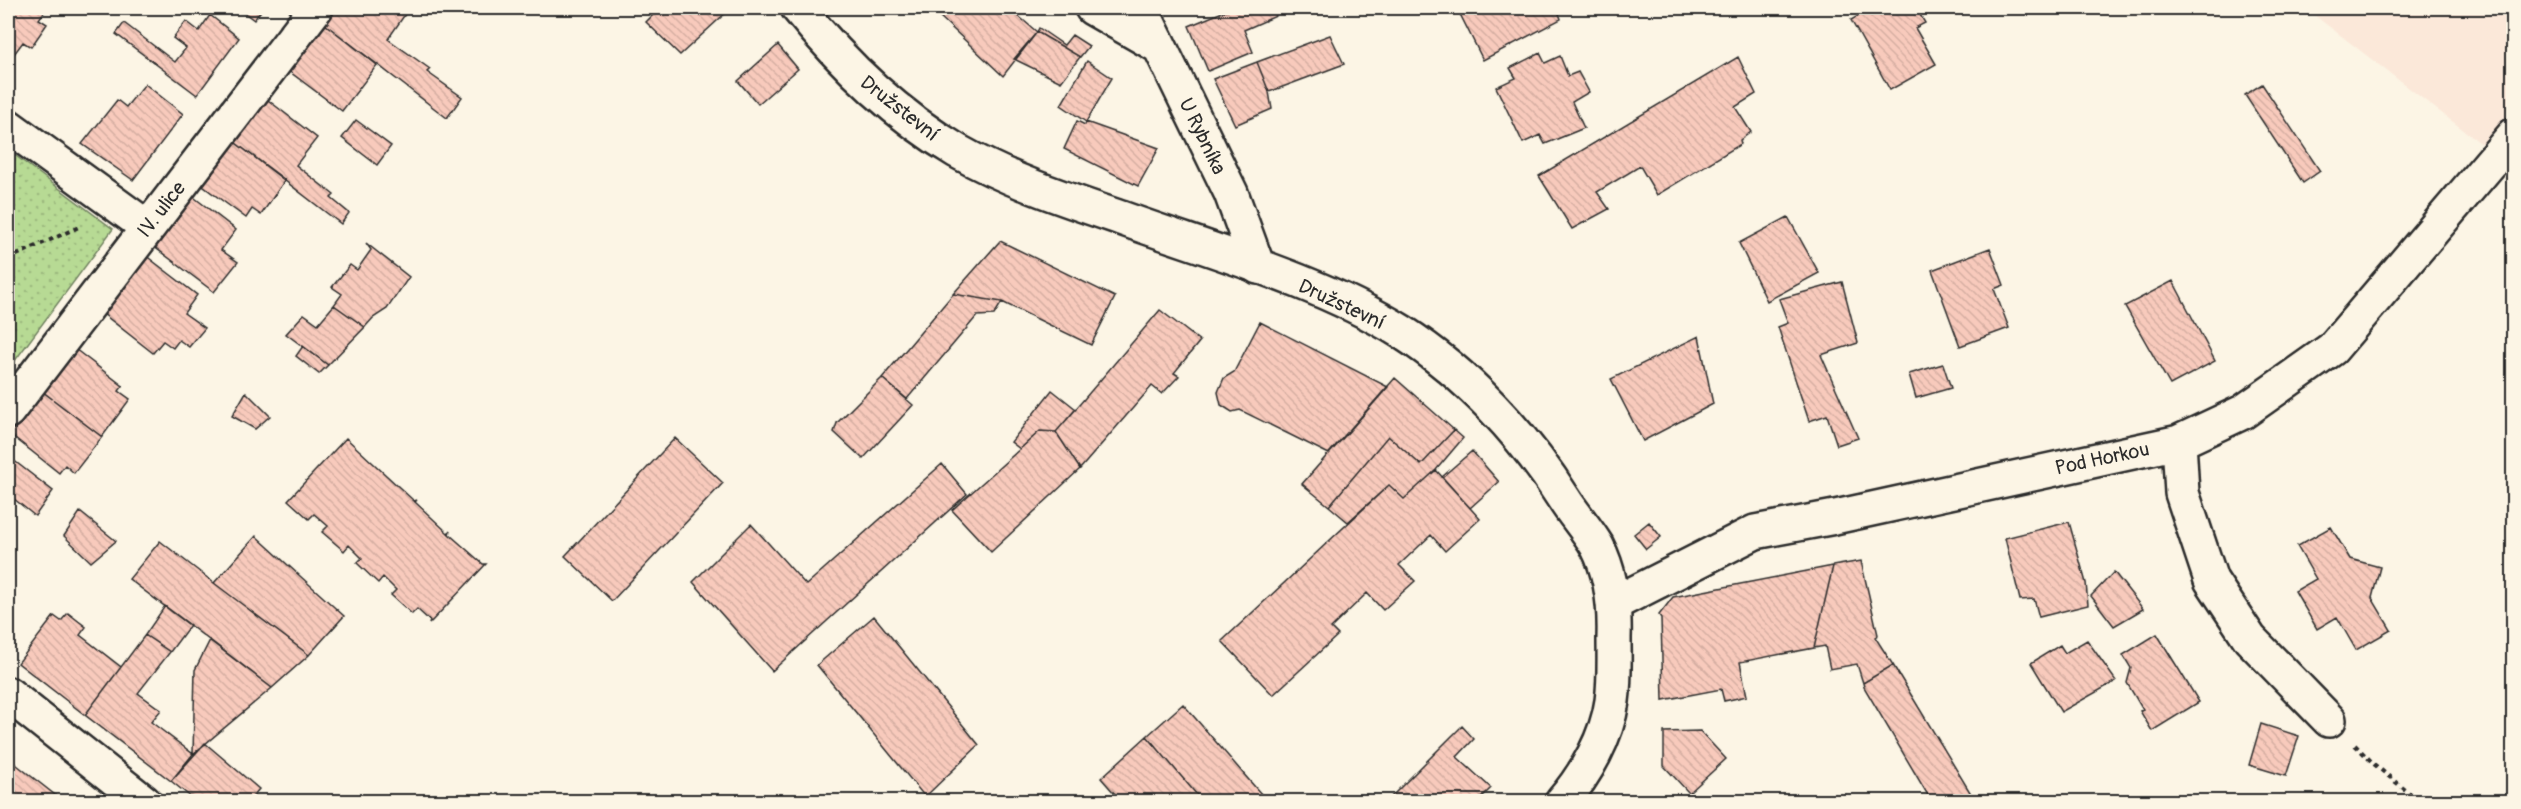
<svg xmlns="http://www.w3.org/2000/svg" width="2521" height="809" font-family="Pangolin,sans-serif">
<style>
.built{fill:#fbe8d9}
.grass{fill:url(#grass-dots);stroke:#718260;stroke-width:1.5}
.building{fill:url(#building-back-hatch);stroke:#2b2b2b;stroke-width:1.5}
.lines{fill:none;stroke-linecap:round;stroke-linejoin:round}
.minor-casing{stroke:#2b2b2b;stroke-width:38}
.secondary-casing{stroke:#2b2b2b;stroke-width:38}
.path{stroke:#2b2b2b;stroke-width:4;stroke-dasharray:4.5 4.5;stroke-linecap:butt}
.minor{stroke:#fcf5e5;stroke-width:33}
.secondary{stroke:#fcf5e5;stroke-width:33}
.labels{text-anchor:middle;stroke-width:4.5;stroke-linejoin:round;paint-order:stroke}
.street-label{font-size:20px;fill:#2b2b2b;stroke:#fcf5e5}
</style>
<defs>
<pattern id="grass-dots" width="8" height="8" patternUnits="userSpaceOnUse" patternTransform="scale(1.5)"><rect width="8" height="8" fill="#b7da94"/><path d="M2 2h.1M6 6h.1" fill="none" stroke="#9ebb80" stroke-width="1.8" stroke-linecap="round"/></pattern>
<pattern id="building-back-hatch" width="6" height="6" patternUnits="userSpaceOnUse" patternTransform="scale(1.5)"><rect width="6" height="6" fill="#f8cabc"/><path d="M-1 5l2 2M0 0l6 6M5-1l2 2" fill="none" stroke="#d5aea2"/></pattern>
</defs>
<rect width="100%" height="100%" fill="#fcf5e5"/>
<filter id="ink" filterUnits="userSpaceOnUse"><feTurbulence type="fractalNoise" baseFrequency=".0167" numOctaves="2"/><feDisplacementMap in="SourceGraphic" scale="12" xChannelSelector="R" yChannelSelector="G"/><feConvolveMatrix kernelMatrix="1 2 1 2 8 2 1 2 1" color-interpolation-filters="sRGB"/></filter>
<g filter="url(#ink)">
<path class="built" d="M2305,8H2513V167L2496,155Z"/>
<path class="grass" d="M8,150L113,229L8,370Z"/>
<path class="building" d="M8,8H47L39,19L47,24L31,47L23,42L11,58L8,56Z
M238,8H263L254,20Z
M331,8H405L408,10L388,39L430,69L427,72L462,97L447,118L321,21Z
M660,8H731L680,55L646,22Z
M944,8H1009L1037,32L1003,76L937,14Z
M1232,8H1272L1276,16L1244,30L1253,52L1208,71L1189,26Z
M1462,8H1557L1561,19L1483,60L1458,10Z
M1872,8H1916L1925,23L1915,28L1936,64L1890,90L1851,20Z
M210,15L239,38L197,95L116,34L124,23L175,62L186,48L173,38L186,21L199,31Z
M321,21L377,65L342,111L286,69Z
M1039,28L1064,45L1072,35L1089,46L1080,57L1037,32Z
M1037,32L1080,57L1061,82L1014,59Z
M1330,35L1344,64L1269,92L1257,62Z
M778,45L798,69L758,104L738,81Z
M1540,53L1545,63L1560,56L1568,76L1578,72L1589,92L1572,102L1584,128L1545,144L1540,135L1523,143L1496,87L1516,78L1510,68Z
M1738,57L1756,94L1735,107L1751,132L1740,140L1741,144L1657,195L1640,166L1597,192L1609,209L1572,229L1539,176Z
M1087,61L1112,78L1086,122L1061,105Z
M1257,62L1269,92L1272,109L1235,125L1213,79Z
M145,84L183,114L133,180L82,144L117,100L126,107Z
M2262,84L2320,171L2303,183L2245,95Z
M264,97L317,138L296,165L334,195L331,198L349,213L341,224L232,140Z
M356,120L391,146L377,165L342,138Z
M1077,121L1085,125L1086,122L1159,148L1138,186L1064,149Z
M232,140L285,180L261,215L252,209L246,218L200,184Z
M191,195L236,230L221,250L238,262L214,292L153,246Z
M1788,217L1819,273L1767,301L1739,243Z
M1000,241L1115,297L1091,345L1002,302L953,294Z
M366,243L409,277L387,309L373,318L365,327L334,305L342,294L332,287L350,265L357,270L371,250Z
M1990,248L2004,285L1994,289L2009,328L1960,346L1932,270Z
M145,255L197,295L184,313L205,328L189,347L179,340L173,348L163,341L153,353L102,313Z
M2173,281L2215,361L2170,385L2125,306Z
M1842,282L1858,343L1821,355L1858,438L1837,445L1827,415L1809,421L1778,327L1788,323L1779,299Z
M953,294L1002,302L994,315L977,316L907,399L882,378Z
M334,305L365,327L328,365L286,334L304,314L318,324Z
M1160,310L1200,341L1174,373L1179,376L1162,394L1152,386L1080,469L1056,432Z
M1260,322L1388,387L1329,454L1240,410L1232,412L1221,405L1218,392L1224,378L1234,372Z
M1699,336L1713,404L1643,441L1611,379Z
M303,346L328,365L319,374L296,356Z
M75,349L123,386L119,391L130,399L102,437L42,391Z
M1943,364L1951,388L1916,398L1909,374Z
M882,378L913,405L863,459L834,432L837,423Z
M1395,378L1454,430L1421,465L1388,436L1329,506L1302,484Z
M1052,390L1076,409L1056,432L1040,431L1020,449L1011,442Z
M42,391L102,437L74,473L65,465L59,473L10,434Z
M246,392L270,416L255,429L232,416Z
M1454,430L1463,438L1436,470L1404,499L1389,485L1348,522L1329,506L1388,436L1421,465Z
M1040,431L1056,432L1080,469L991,552L952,510Z
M346,438L414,501L417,500L415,502L448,533L450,531L449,534L483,564H486L429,624L430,621L417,609L412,614L391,595L396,590L383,577L378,583L357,563L362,558L349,545L344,551L322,532L328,526L314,514L309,519L288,500Z
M675,438L723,483L612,601L565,556Z
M1472,451L1499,482L1470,508L1442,477Z
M8,456L53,491L35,516L8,494Z
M942,464L967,494L772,671L693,582L751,524L806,585Z
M1436,470L1480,519L1445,551L1431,535L1399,565L1415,581L1383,610L1367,593L1331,628L1338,635L1273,695L1222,641L1389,485L1404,499Z
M80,512L116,541L91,562L64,536Z
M1649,522L1661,537L1646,549L1634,534Z
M2069,522L2086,583L2088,605L2039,617L2034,599L2020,600L2005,538Z
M2331,527L2350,559L2380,567L2372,598L2391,630L2356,650L2337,617L2317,629L2295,591L2316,579L2297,546Z
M256,536L344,616L309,655L214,583Z
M160,541L214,583L309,655L272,688L129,579Z
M1861,561L1878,635L1875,637L1893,665L1863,683L1857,664L1830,669L1825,646L1814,648L1833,566Z
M1833,566L1814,648L1740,662L1747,696L1724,701L1721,689L1663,700L1661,618L1659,615L1673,597Z
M2114,572L2143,609L2114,626L2091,596Z
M165,606L190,625L170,652L145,635Z
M68,613L86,627L80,635L121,667L85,715L18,663L54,616L61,621Z
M874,616L979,745L925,797L817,665Z
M2157,634L2199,702L2152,731L2140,711L2143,710L2127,683L2131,668L2123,655Z
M145,635L170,652L138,693L161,710L151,722L193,754L171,781L85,715Z
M210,640L272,688L193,754L195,670Z
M2087,640L2116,681L2061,712L2031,663L2060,645L2065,653Z
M1893,665L1976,802H1932L1864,687L1863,683Z
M1183,704L1268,802H1203L1147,736Z
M2261,724L2299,736L2286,776L2249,765Z
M1462,726L1474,739L1457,757L1491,788L1477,802H1386Z
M1700,731L1726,759L1689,793L1664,766V732Z
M1147,736L1203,802H1122L1101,778Z
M205,743L259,789L248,802H197L171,781Z
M8,758L64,802H8Z"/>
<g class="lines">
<g class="minor-casing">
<path id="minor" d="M1092,8L1160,47
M1141,8L1231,193L1258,267
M8,126L147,227
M8,411L316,8
M2179,442L2182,493L2211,580L2250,639L2329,720
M1615,603L1755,532L1835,517L2179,442L2243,412L2332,349L2514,135
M8,694L144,802"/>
</g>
<g class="secondary-casing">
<path id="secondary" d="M798,8C843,64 895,114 957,151C1008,180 1065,199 1121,218C1212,251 1320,281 1402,332C1466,373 1524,435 1564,499C1574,515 1587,529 1597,546C1611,573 1615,608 1614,638C1614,658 1615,680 1612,701C1607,737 1586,774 1562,802"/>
</g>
<path class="path" d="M8,259L81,226
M2355,745L2375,765L2420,802"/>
<use href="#minor" class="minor"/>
<use href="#secondary" class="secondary"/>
</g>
</g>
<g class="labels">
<g class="street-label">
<text transform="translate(900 108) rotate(38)" y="7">Družstevní</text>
<text transform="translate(1203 136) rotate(64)" y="7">U Rybníka</text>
<text transform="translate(161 209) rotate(-52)" y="7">IV. ulice</text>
<text transform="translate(1342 304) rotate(25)" y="7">Družstevní</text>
<text transform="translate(2102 458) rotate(-12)" y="7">Pod Horkou</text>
</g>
</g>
<rect width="2521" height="809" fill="none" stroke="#fcf5e5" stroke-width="30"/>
<rect x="15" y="15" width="2491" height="779" fill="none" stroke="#2b2b2b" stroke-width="2" filter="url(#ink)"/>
</svg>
